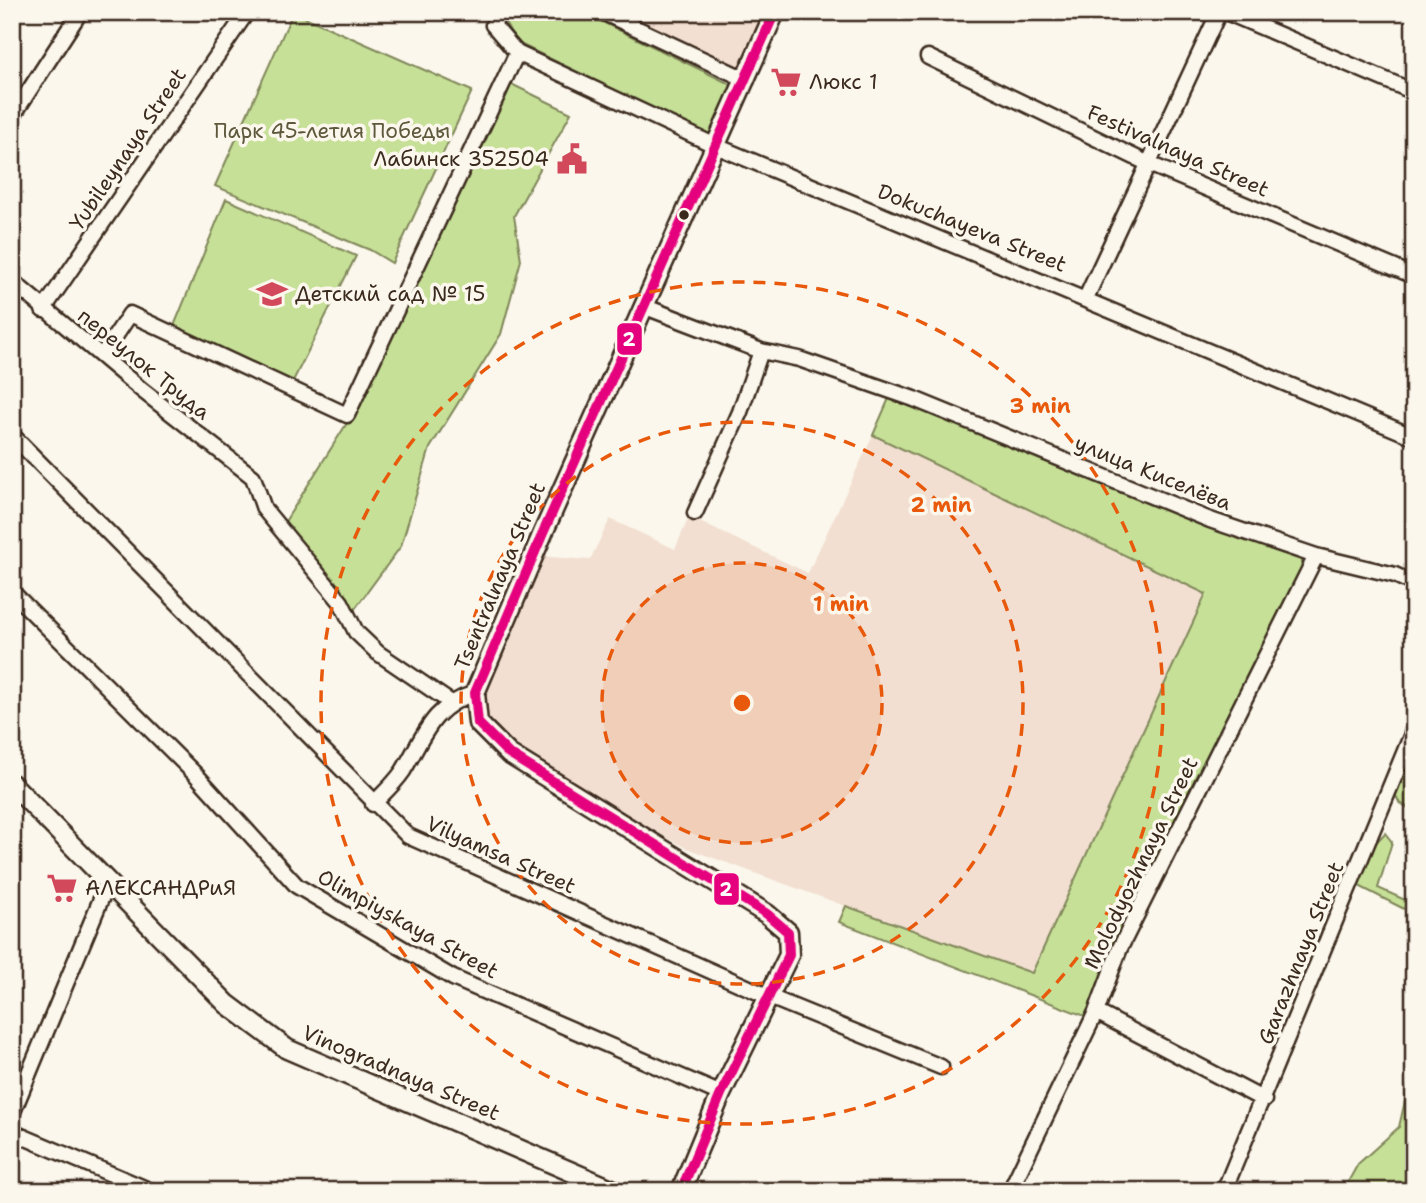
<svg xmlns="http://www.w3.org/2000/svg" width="1426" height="1203" font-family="'Shantell Sans',sans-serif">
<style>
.built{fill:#f2dfd1}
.green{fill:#c6e197;stroke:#80865a;stroke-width:2}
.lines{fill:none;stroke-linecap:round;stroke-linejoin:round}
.minor-casing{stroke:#3b2a1e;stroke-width:19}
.tertiary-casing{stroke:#3b2a1e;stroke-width:23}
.minor{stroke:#fbf7ec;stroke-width:14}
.tertiary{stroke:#fbf7ec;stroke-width:18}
.bus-1-casing{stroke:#fbf7ec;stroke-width:16}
.bus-1{stroke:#e5007d;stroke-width:10}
.ring{fill:none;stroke:#e8590c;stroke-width:3.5;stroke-dasharray:12 9}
.bus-dot{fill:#3b2a1e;stroke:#fbf7ec;stroke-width:2.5}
.labels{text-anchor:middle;stroke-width:7;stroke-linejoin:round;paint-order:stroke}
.poi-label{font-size:21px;fill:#3b2a1e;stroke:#fbf7ec;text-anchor:start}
.park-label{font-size:21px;fill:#5e583c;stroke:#fbf7ec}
.street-label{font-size:21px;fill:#3b2a1e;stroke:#fbf7ec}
.centre{fill:#e8590c;stroke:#fbf7ec;stroke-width:3.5}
.ring-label{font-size:21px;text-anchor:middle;font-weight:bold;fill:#e8590c;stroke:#fbf7ec;stroke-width:7;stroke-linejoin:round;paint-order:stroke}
.line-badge{stroke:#fbf7ec;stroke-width:2.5}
.badge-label{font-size:19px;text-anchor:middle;font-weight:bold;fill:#fff}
</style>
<rect width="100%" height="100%" fill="#fbf7ec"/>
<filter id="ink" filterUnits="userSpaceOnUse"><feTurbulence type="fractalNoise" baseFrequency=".0143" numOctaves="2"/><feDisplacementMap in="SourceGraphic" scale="14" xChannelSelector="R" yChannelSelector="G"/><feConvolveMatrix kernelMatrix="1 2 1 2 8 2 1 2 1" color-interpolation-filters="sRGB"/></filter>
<g filter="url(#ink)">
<path class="built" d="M615,12H767L741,71Z
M873,435L1206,594L1032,974L686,848L629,818L514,747L495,729L486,711L484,691L538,556L590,560L610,519L675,549L689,517L808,573Z"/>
<path class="green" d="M293,12L472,91L392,263L370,250L215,186Z
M507,12H582L734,86L713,138L518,43L506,25Z
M507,82L571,113L514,216L521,260L501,334L430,448L401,546L351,614L281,528L352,415Z
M226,199L356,256L293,381L174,326Z
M890,396L1301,560L1303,572L1099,981L1090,1018L839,922L846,906L1032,973L1206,594L873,435Z
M1414,745V812L1399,802L1395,794Z
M1385,833L1392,842L1378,888L1414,904V914L1357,885L1370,849Z
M1414,1062V1191H1343L1358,1164L1399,1127Z"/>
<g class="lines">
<g class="minor-casing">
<path id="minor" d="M602,12L747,80
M1226,12L1414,92
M517,53L716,146L1414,437
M928,57L1149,164L1414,276
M12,117L80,12
M12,281L143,391L253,477L264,509L341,602L356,632L378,653L450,702
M1086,298L1219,12
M643,306L761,351L799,359L914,399L1210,520L1316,556L1395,575L1414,584
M43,310L247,12
M102,356L130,314L347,415L517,53L493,25L499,12
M12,435L408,836L767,996L941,1067
M695,513L740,412L761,351
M12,592L198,777L297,886L453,978L721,1094
M373,804C383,794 395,783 403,771C425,735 431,707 475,693
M1096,1012L1264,1100
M12,1114L108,882
M12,1132L151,1191
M1010,1191L1096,1012L1120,948L1316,556
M1224,1191L1414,729"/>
</g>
<g class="tertiary-casing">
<path id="tertiary" d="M12,784L227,1004L287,1049L616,1191
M681,1191L721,1094L789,955L788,932L767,914L509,754L478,723L475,693L543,533L775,12"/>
</g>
<use href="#minor" class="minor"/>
<use href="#tertiary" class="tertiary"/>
<g class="bus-1-casing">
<path id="bus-1" d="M681,1191L721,1094L789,955L788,932L767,914L509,754L478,723L475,693L543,533L775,12"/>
</g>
<use href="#bus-1" class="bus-1"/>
</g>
</g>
<circle cx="742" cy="703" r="140" fill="#e8590c" fill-opacity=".12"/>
<g class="ring">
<circle cx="742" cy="703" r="140"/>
<circle cx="742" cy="703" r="281"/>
<circle cx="742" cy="703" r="421"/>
</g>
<defs>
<g id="supermarket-bare" transform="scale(2.415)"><path d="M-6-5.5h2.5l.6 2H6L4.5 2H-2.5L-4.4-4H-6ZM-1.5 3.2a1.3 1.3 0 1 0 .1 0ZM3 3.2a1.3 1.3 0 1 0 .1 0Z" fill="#d1495b" stroke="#fbf7ec" stroke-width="2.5" paint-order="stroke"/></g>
<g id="civic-bare" transform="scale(2.415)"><path d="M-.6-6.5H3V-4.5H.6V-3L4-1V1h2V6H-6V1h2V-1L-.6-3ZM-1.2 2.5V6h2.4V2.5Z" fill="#d1495b" stroke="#fbf7ec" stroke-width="2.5" paint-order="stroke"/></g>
<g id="school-bare" transform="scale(2.415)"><path d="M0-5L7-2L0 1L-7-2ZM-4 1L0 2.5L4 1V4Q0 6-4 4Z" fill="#d1495b" stroke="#fbf7ec" stroke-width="2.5" paint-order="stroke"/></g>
</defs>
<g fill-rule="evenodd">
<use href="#supermarket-bare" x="786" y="82"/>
<use href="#civic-bare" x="572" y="159"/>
<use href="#school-bare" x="272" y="294"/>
<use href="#supermarket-bare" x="62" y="888"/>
</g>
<circle class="bus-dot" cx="684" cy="215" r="6"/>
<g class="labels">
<g class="poi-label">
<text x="809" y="89">Люкс 1</text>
<text x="549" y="166" text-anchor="end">Лабинск 352504</text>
<text x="295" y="301">Детский сад № 15</text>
<text x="85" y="895">АЛЕКСАНДРиЯ</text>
</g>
<g class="park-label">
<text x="332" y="138">Парк 45-летия Победы</text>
</g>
<g class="street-label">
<text transform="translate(128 149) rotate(-56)" y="7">Yubileynaya Street</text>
<text transform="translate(1178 151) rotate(24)" y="7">Festivalnaya Street</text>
<text transform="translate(972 228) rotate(22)" y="7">Dokuchayeva Street</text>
<text transform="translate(144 364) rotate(39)" y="7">переулок Труда</text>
<text transform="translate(1153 473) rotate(22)" y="7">улица Киселёва</text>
<text transform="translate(500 576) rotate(-67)" y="7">Tsentralnaya Street</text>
<text transform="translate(501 855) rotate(24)" y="7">Vilyamsa Street</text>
<text transform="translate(1141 863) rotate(-64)" y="7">Molodyozhnaya Street</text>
<text transform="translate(408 924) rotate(29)" y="7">Olimpiyskaya Street</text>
<text transform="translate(1301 953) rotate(-68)" y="7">Garazhnaya Street</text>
<text transform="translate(401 1073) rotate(23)" y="7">Vinogradnaya Street</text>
</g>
</g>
<circle cx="742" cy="703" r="10" class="centre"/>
<g class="ring-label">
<text x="1040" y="413">3 min</text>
<text x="941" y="512">2 min</text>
<text x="841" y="611">1 min</text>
</g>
<g class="line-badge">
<rect x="616" y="322" width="27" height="34" rx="7" fill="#e5007d"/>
<rect x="713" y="872" width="27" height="34" rx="7" fill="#e5007d"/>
</g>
<g class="badge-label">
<text x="629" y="346">2</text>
<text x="726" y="896">2</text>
</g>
<rect width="1426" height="1203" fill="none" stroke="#fbf7ec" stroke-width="42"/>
<rect x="21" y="21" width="1384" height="1161" fill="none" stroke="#3b2a1e" stroke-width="2.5" filter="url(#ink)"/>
</svg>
